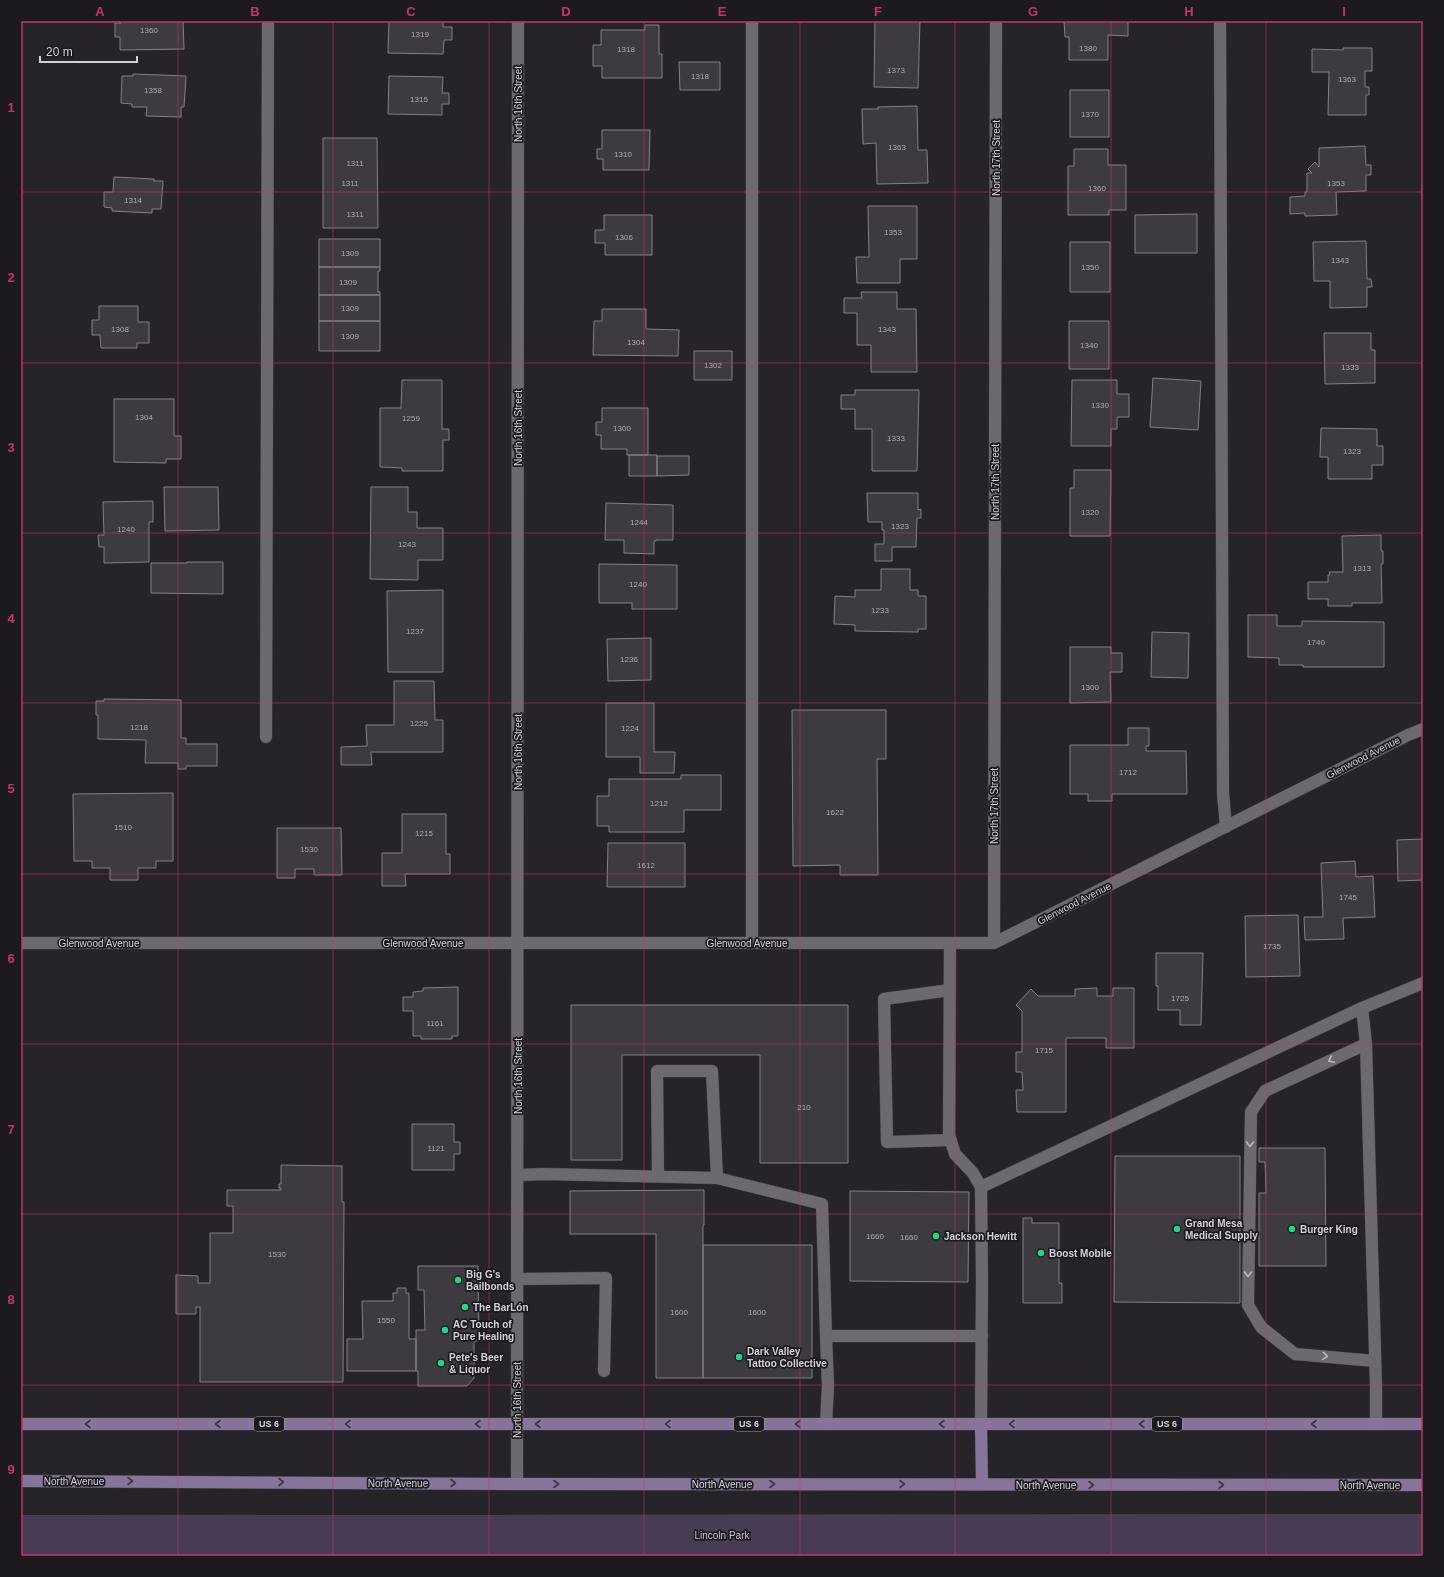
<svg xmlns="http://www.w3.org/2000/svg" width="1444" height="1577" font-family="Helvetica,sans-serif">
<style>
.green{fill:#483c54}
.building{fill:#3d3a40;stroke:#838086}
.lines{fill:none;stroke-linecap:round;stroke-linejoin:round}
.minor-casing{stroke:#424044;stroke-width:13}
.major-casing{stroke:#424044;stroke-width:13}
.minor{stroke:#6c6a70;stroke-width:12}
.major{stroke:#87749b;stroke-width:12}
.oneway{stroke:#bab8bc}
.oneway2{stroke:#3c3544}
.grid{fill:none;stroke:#c5346d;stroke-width:1;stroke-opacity:0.55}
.poi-dot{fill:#1fd887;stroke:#1c1a1f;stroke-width:1.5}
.labels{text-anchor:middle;stroke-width:3.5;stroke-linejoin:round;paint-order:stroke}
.number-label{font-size:8px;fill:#aeacb0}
.shield{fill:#1c1a1f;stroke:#9d9b9f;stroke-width:1}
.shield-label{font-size:9px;font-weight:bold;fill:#d4d2d6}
.street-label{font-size:10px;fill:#d4d2d6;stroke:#1c1a1f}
.poi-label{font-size:10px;font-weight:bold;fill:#d4d2d6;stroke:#1c1a1f;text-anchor:start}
.park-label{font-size:10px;fill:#d4b8f0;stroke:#1c1a1f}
.neatline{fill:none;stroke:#c5346d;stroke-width:1.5}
.grid-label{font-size:13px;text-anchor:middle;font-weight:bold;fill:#c5346d}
</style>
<rect width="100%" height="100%" fill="#262329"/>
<path class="green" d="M1423,1514V1556H21V1515Z"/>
<path class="building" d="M121,21H183L184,49L120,50V37H115V23H121Z
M389,21H443V27H452V40H444L443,54L388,53Z
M875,21H920L918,88L874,87Z
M1064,21H1128V36L1108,35V60H1069V37H1065Z
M645,25H659V54H662V78H602V66H593V45H601V30H645Z
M1343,48H1372V71H1365V87H1369V95H1366V115H1328L1329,72H1312V49L1343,50Z
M679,62H720V90H680Z
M133,74L186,76L184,107H181V117L146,116L147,107H132V104L121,103L122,76H133Z
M389,76L443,77L442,93H449V104H442V115L388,114Z
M1070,90H1109V137H1070Z
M917,106L918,150H927L928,183L877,184L876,143L863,144L862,109H878V107Z
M602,130H650L649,170H603V159H597V149H602Z
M323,138H377L378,228H323Z
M1365,146L1366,165H1371V175H1366V191L1336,192L1337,215L1305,216V213L1290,214V197L1305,196V192H1307V173H1312L1308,169L1315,162L1319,167V148Z
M1074,149H1108V165H1126V210H1109V215H1068V166H1074Z
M114,177L154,179V181H163L161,209H152V213L112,211V208L104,207V192H113Z
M868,206H917V259H900V283H857L856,257H869Z
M1197,214V253H1135V215Z
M604,215H652V255H605V243H595V230H604Z
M319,239H380V267H319Z
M1366,241L1367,279H1371L1372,287H1367V307L1330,308V281H1314L1313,242Z
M1070,242H1110V292H1070Z
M319,267H380V271H378V292H380V295H319Z
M861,292H897V309H916L917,372H871V345H857V313H844V298H862Z
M319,295H380V321H319Z
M99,306H138V322H149V343H137V348H101L100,335H92V320H99Z
M602,309H646V329L679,330L678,356L593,355L594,321H602Z
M319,321H380V351H319Z
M1069,321H1109V369H1069Z
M1324,333H1371V350H1375V383L1325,384Z
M694,351H732V380H694Z
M1153,378L1201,381L1198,430L1150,427Z
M402,380H442V429H449V440H443V471H402V468L380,467V408H401Z
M1072,380H1117V394H1129V417H1117V429H1111V446H1071Z
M855,390H919L917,471H872V429H855V409H841V395H855Z
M114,399H174V436H181V459H166V463L114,462Z
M602,408H648V455H627V449H601V435H596V422H602Z
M1321,428L1377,429V446H1383V465H1372V479H1328V457H1320Z
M629,455H657V476H629Z
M657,456H689V475L657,476Z
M1074,470H1111L1110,536H1070V488H1074Z
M164,487H218L219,530L165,531Z
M371,487H408V512H417V528H443V560H418V580L370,579Z
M867,493H918V510L921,509V518H917L916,547H892V561H875V544H884V530H882V522H868Z
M153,501V522H149V562L104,563V547H99L98,535H104L103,502Z
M606,503L673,505V540H656V541H654V554L624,553V540H605Z
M1381,535V551H1383V564H1381L1382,603H1352V606H1328V599H1308V582H1328V575H1330L1329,572H1343L1342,536Z
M187,562H223V594L151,593V563H187Z
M599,564L677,565V609H632V603H599Z
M881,569H910V590H918V596H926V629H918V632L855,631V625L834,624L835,596L855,597V590H881Z
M443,590V672H388L387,591Z
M1248,615H1277V626H1302V621L1384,622V667H1303V665H1279V658L1248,657Z
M1152,632L1189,633L1188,678L1151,677Z
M651,638V680L608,681L607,639Z
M1070,647H1111V653H1122V672H1110L1111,702L1070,703Z
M394,681H434L435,720H443V752H371L372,765H341V747L367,746L366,725H394Z
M104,699L181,700V738H186V744H217V766H186V769H178V763H145L146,740L98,739V715H96V701H104Z
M606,703H654V752H675L674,773H640V757H606Z
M792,710H886V759H877L878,875H840V865L793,866Z
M1128,728H1149V746H1146V751H1186L1187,794H1112V801H1088V794H1070V745H1128Z
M681,775H721V810H684V832H609V826H597V796H609V779H681Z
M173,793V861H156V868H138V880H110V868H92V861H74L73,794Z
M402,814H446V854H450V874H405L406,886H382V853H402Z
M277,828H341L342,875H314V869H295V878H277Z
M1423,839V880L1398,881L1397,840Z
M608,843H685V887H607Z
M1355,861L1356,877L1373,876L1375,917L1343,918L1344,939L1305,940L1304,917H1323L1321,863Z
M1298,915L1300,976L1246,977L1245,916Z
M1156,953H1203L1201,1025H1180V1010H1158V986H1156Z
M458,987V1036H452V1039H421V1036H413V1011H403V997H413V992L423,991V988Z
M1097,988V996H1113V988H1134V1048H1106V1038H1066V1112H1017L1016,1090H1023L1022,1072H1016V1052H1022V1011L1016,1005L1031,989L1038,996H1075V989Z
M571,1005H848V1163H760V1055H622V1160H571Z
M412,1124H454V1142H460V1154H454V1170H412Z
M1259,1148H1325L1326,1266H1259V1193H1266L1265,1162H1259Z
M1115,1156H1240V1303L1114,1302Z
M281,1165L342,1166V1202H344L343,1382H200V1307H196V1314H176V1275L198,1276V1283H210V1233H233V1206H227V1190H281V1188H279V1184H281Z
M704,1190V1225H703V1378H656V1234H570V1191Z
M850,1191L969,1192L968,1282L850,1281Z
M1023,1218H1032V1223H1059V1283H1062V1303H1023Z
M703,1245H812V1378H703Z
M418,1266H478L479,1341H474V1378L467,1386H418V1371H416V1330H425L424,1290H418Z
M397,1288H406V1293H409V1339H416V1371H347V1339H363L362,1301H393V1293H397Z"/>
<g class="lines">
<g class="minor-casing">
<path id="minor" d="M1220,21L1223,793L1226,827
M266,737L268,21
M21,943H994L1408,735L1423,729
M752,943V21
M950,943L949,1135L955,1154L973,1173L981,1187L982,1282L981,1424
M994,943L996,21
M950,990L884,999L887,1142L951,1140
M1362,1008L1366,1044L1376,1386V1424
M1366,1044L1265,1091L1251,1112L1248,1305L1261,1327L1295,1354L1375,1361
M518,1175L544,1174L717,1178L822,1204L826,1336
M658,1176L657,1071H712L717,1178
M981,1187L1362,1008L1423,983
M517,1279L606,1278L604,1371
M826,1424L828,1386L826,1336H982
M517,1484L518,21"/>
</g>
<g class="major-casing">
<path id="major" d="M21,1424H1423
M981,1424L982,1484
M21,1481L517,1484L1423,1485"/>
</g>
<use href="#minor" class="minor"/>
<use href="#major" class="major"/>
</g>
<defs><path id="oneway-chevron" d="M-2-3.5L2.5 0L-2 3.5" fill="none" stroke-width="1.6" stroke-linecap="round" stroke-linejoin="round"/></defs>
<g class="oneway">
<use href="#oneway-chevron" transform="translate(1331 1060) rotate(155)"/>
<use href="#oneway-chevron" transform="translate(1250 1144) rotate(91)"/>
<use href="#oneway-chevron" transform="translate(1248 1274) rotate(91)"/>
<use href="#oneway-chevron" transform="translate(1325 1356) rotate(5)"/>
</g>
<g class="oneway2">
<use href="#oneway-chevron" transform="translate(88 1424) rotate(180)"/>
<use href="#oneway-chevron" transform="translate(218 1424) rotate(180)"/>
<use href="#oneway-chevron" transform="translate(348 1424) rotate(180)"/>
<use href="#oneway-chevron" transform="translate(478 1424) rotate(180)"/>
<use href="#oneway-chevron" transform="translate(538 1424) rotate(180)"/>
<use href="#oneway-chevron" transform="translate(668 1424) rotate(180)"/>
<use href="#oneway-chevron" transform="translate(798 1424) rotate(180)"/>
<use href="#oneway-chevron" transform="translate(942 1424) rotate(-180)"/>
<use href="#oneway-chevron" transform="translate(1012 1424) rotate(180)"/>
<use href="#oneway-chevron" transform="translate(1142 1424) rotate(180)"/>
<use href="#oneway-chevron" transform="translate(1314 1424) rotate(180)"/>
<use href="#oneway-chevron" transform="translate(130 1481)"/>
<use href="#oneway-chevron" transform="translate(281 1482)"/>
<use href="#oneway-chevron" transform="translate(453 1483)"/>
<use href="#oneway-chevron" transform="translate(556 1484)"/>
<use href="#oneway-chevron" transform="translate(772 1484)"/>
<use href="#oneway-chevron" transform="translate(902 1484)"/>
<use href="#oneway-chevron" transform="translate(1091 1485)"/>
<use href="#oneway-chevron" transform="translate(1221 1485)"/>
</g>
<path class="grid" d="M178,21V1556M333,21V1556M489,21V1556M644,21V1556M800,21V1556M955,21V1556M1111,21V1556M1266,21V1556M21,192H1423M21,363H1423M21,533H1423M21,703H1423M21,874H1423M21,1044H1423M21,1214H1423M21,1385H1423"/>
<g class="poi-dot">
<circle cx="1177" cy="1229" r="4"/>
<circle cx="1292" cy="1229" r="4"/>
<circle cx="936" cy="1236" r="4"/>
<circle cx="1041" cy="1253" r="4"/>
<circle cx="458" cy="1280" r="4"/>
<circle cx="465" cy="1307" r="4"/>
<circle cx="445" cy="1330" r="4"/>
<circle cx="739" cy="1357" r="4"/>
<circle cx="441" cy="1363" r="4"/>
</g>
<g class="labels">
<g class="number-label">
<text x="149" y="33">1360</text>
<text x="420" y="37">1319</text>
<text x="1088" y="51">1380</text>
<text x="626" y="52">1318</text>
<text x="896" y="73">1373</text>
<text x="700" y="79">1318</text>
<text x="1347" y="82">1363</text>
<text x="153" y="93">1358</text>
<text x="419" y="102">1315</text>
<text x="1090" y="117">1370</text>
<text x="897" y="150">1363</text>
<text x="623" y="157">1310</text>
<text x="355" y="166">1311</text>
<text x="350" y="186">1311</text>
<text x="1336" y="186">1353</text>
<text x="1097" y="191">1360</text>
<text x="133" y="203">1314</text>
<text x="355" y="217">1311</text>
<text x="893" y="235">1353</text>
<text x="624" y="240">1306</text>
<text x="350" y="256">1309</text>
<text x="1340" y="263">1343</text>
<text x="1090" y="270">1350</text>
<text x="348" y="285">1309</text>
<text x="350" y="311">1309</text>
<text x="120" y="332">1308</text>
<text x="887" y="332">1343</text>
<text x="350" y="339">1309</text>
<text x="636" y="345">1304</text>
<text x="1089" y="348">1340</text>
<text x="713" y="368">1302</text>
<text x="1350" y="370">1333</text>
<text x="1100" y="408">1330</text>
<text x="144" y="420">1304</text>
<text x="411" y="421">1259</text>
<text x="622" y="431">1300</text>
<text x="896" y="441">1333</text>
<text x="1352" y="454">1323</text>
<text x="1090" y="515">1320</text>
<text x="639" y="525">1244</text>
<text x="900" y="529">1323</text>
<text x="126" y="532">1240</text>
<text x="407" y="547">1243</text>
<text x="1362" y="571">1313</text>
<text x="638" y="587">1240</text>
<text x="880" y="613">1233</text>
<text x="415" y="634">1237</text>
<text x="1316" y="645">1740</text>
<text x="629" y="662">1236</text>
<text x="1090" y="690">1300</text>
<text x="419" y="726">1225</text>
<text x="139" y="730">1218</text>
<text x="630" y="731">1224</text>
<text x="1128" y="775">1712</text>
<text x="659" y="806">1212</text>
<text x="835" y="815">1622</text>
<text x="123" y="830">1510</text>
<text x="424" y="836">1215</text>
<text x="309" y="852">1530</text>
<text x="646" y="868">1612</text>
<text x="1348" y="900">1745</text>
<text x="1272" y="949">1735</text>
<text x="1180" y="1001">1725</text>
<text x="435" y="1026">1161</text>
<text x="1044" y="1053">1715</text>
<text x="804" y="1110">210</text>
<text x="436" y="1151">1121</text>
<text x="875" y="1239">1660</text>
<text x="909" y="1240">1660</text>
<text x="277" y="1257">1530</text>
<text x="679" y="1315">1600</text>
<text x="757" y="1315">1600</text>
<text x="386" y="1323">1550</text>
</g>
<g class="shield">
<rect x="254" y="1417" width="30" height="14" rx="3"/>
<rect x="734" y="1417" width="30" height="14" rx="3"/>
<rect x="1152" y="1417" width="30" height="14" rx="3"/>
</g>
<g class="shield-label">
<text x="269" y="1427">US 6</text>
<text x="749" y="1427">US 6</text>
<text x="1167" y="1427">US 6</text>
</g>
<g class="street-label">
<text transform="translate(518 104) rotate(-90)" y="4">North 16th Street</text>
<text transform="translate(996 158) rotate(-90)" y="4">North 17th Street</text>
<text transform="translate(518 428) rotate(-90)" y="4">North 16th Street</text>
<text transform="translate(995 482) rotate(-90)" y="4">North 17th Street</text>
<text transform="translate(518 752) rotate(-90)" y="4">North 16th Street</text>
<text transform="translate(1363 757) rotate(-27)" y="4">Glenwood Avenue</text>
<text transform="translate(994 806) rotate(-90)" y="4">North 17th Street</text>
<text transform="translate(1074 903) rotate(-27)" y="4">Glenwood Avenue</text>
<text x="99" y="947">Glenwood Avenue</text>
<text x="423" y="947">Glenwood Avenue</text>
<text x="747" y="947">Glenwood Avenue</text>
<text transform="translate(518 1076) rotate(-90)" y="4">North 16th Street</text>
<text transform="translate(517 1400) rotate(-90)" y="4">North 16th Street</text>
<text x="74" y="1485">North Avenue</text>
<text x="398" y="1487">North Avenue</text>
<text x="722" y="1488">North Avenue</text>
<text x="1046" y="1489">North Avenue</text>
<text x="1370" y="1489">North Avenue</text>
</g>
<g class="poi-label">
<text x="1185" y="1227">Grand Mesa<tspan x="1185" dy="12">Medical Supply</tspan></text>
<text x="1300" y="1233">Burger King</text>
<text x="944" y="1240">Jackson Hewitt</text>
<text x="1049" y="1257">Boost Mobile</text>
<text x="466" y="1278">Big G's<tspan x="466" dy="12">Bailbonds</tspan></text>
<text x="473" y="1311">The BarLón</text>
<text x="453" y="1328">AC Touch of<tspan x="453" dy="12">Pure Healing</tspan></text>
<text x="747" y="1355">Dark Valley<tspan x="747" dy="12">Tattoo Collective</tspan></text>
<text x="449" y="1361">Pete's Beer<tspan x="449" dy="12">&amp; Liquor</tspan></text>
</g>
<g class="park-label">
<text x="722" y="1539">Lincoln Park</text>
</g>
</g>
<rect width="1444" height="1577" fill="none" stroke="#1c1a1f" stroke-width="44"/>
<path d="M40 56v6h97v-6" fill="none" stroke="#d4d2d6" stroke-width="2"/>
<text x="46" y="56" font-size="12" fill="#d4d2d6" stroke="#1c1a1f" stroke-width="3" paint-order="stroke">20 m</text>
<rect x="22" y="22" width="1400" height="1533" class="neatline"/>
<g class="grid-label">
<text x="100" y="16">A</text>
<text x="255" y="16">B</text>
<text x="411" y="16">C</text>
<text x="566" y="16">D</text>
<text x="722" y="16">E</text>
<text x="878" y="16">F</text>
<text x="1033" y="16">G</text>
<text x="1189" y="16">H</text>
<text x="1344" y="16">I</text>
<text x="11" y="112">1</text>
<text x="11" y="282">2</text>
<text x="11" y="452">3</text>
<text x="11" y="623">4</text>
<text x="11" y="793">5</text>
<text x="11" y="963">6</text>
<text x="11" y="1134">7</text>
<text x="11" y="1304">8</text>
<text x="11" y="1474">9</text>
</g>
</svg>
